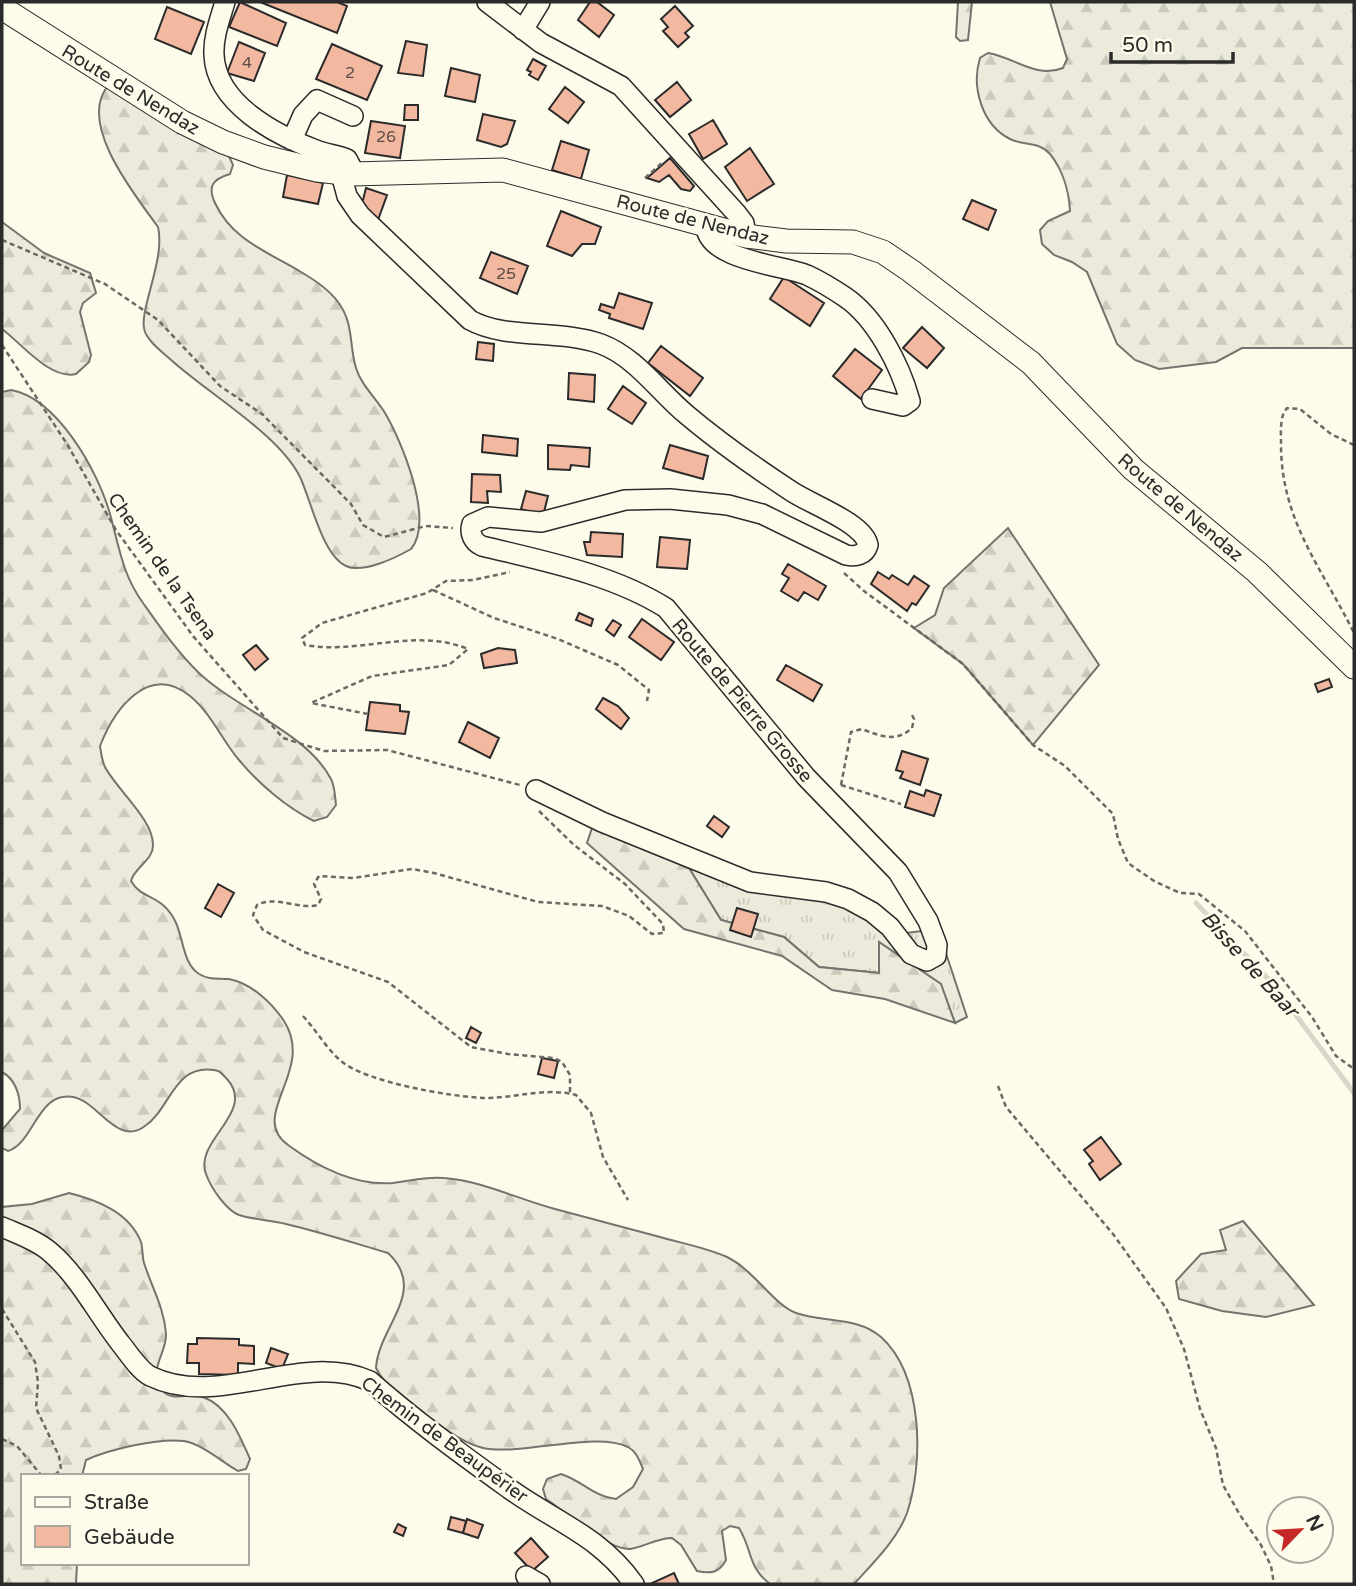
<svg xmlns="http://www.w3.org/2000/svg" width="1356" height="1586" font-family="'Varela Round',sans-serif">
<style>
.grass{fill:url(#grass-tufts);stroke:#74746e;stroke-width:2}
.forest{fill:url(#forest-firs);stroke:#74746e;stroke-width:2}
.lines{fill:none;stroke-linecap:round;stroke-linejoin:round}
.stream{stroke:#d8d7c9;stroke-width:5}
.building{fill:#f2b8a0;stroke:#2b2b2b;stroke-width:2}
.minor-casing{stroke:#2b2b2b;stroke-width:22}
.major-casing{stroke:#2b2b2b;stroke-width:25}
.path{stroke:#6a6964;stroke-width:2.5;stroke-dasharray:5 3.5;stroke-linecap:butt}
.minor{stroke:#fdfbea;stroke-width:19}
.major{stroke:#fdfbea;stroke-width:23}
.labels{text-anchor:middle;stroke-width:5;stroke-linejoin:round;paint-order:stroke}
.number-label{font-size:16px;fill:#5d4e48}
.street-label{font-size:19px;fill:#2b2b2b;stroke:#fdfbea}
.water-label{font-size:21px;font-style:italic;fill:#2b2b2b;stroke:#fdfbea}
</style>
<defs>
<pattern id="grass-tufts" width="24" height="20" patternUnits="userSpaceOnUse" patternTransform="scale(1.75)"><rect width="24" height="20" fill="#ecebdb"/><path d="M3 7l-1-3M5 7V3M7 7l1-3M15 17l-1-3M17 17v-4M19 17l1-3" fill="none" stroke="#cbcabc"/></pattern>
<pattern id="forest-firs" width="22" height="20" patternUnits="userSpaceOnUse" patternTransform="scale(1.75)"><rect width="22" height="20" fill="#ecebdb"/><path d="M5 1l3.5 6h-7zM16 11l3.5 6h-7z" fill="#cbcabc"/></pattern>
</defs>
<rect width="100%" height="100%" fill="#fdfbea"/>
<path class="grass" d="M689,868L819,894L906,933L938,929L967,1017L955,1023L940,984L879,943L880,973L819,967L784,937L721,920Z"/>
<path class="forest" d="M958,2H972L968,40L960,41L956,37Z
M1050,2H1354V348H1242L1216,362L1159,369L1135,360L1117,344L1087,272L1072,262L1054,255L1042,244L1040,230L1048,221L1070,211C1069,192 1063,170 1050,154C1039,141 1024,146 1010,139C982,125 971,87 980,58L988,53C1014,57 1036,79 1063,68L1067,59Z
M107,87L229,156L233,165L230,174C213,179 207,186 215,203C232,240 268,252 301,272C313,279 330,291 338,302C354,323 349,345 356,368C361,385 376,398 385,413C401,440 435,520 411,549C397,557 363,574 346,566C322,555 311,500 300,477C279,434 207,393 170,359C161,351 149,342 145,332C137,313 166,260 158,227C135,195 78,125 107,87Z
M2,222L44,253L90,273L96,293L83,303L80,312L91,355L89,362L76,374C50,380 21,343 2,329Z
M11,390C57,398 98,471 110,514C119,546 122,574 143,603C160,627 178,653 199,673C237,709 307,733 331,779C335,787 335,797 336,805L327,817L314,821C287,808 258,783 239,760C222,740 211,713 190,696C148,662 114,710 100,746C101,753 102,761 105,767C117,790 154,820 153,846C153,860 134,868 131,881C142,900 158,893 173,917C184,934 181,962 199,974C209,980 218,978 229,979C251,983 272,1003 284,1021C316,1071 247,1115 288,1145C318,1167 355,1186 393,1183C411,1181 426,1176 444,1178C483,1181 517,1199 555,1209C590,1218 625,1228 660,1237C681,1243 707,1248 727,1257C754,1270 774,1305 796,1313C824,1323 857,1316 881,1337C923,1375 924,1462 907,1513C897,1540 873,1563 854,1584H770C747,1566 753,1551 739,1528L730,1526L722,1531L726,1560C719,1573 711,1574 697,1571L681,1545L672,1538C656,1538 645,1547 630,1549C609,1551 565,1511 546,1499L543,1489L547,1479L561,1474C581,1480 594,1497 616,1499L633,1487L643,1469C639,1460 637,1452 628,1447C595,1431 522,1456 483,1448C461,1443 441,1425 422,1413C405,1401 386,1388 376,1368C378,1327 429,1291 388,1253C354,1243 320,1232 286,1224C271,1220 254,1220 239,1215C226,1210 211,1188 206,1174C193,1141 257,1112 227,1079C222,1074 221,1071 214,1070C174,1064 171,1108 145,1126C117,1147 98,1101 73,1097C37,1091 35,1142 8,1151L2,1148V1130L20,1109C20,1094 15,1079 2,1072V392Z
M1008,528L1099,665L1033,745L963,664L914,628L935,615L944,588Z
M592,828L689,868L721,920L784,937L819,967L879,973V942L941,984L955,1023L885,999L832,990L782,956L684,929L587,843Z
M69,1193C97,1200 129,1212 141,1242C143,1249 142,1256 144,1263C152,1288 164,1307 166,1334C167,1353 147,1370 162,1390C172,1403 190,1392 203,1397C228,1406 240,1436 250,1459L246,1469L238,1471C222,1462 202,1444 184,1441C158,1438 110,1449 86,1460L82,1476H23V1563H77L76,1584H2V1207L32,1204Z
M1243,1221L1314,1305L1266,1317L1222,1311L1179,1299L1176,1281L1201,1254L1226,1250L1220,1230Z"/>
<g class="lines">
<path class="stream" d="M1196,903L1272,983L1354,1093"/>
</g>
<path class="building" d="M240,2L286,23L277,46L229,27Z
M260,2H337L347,6L337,33Z
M590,2H597L614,15L599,37L578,20Z
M675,6L693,26L685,33L689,37L678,47L663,31L668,27L661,19Z
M167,7L204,22L191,54L155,39Z
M406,41L427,45L423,76L398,73Z
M239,42L265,53L254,81L227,73Z
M332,44L382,66L367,100L316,79Z
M533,59L546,66L538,80L529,75L531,72L527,70Z
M451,68L480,75L475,102L445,96Z
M677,82L691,100L670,117L655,100Z
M565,87L584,102L568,123L549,109Z
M405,105H418V120H404Z
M483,114L515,121L507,144L501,147L477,140Z
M713,120L727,144L703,159L689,134Z
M371,121L405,126L400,158L365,153Z
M561,141L589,150L581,179L552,170Z
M750,148L774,184L747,201L725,167Z
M670,158L694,186L690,191L681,189L669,175L659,182L647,178Z
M287,175L323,183L318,204L283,197Z
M366,188L387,195L378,220L360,212Z
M972,200L996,210L988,230L963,219Z
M561,211L601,227L595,244H582L572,256L547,246Z
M491,252L528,266L517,294L480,278Z
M784,277L824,303L810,326L770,299Z
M619,293L652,303L643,329L609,318L610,314L599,310L601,304L614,308Z
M922,327L944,348L927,368L903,348Z
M478,342L494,344L493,361L476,359Z
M661,346L703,378L690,396L648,363Z
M855,349L882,370L861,399L833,376Z
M569,373L595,375L594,402L568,399Z
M623,386L646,403L632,424L608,409Z
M483,435L518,439L517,456L482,452Z
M548,445L590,448L589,467L571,465L570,470L548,469Z
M670,445L708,456L703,479L663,468Z
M472,474L500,475L501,492L487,491L488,503L471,502Z
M526,491L548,496L543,516L521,509Z
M591,532L623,534L622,557L587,555L584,542H590Z
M660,537L690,540L687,569L657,567Z
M788,564L826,586L818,600L804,592L798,601L781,591L789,578L782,574Z
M878,572L889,579L892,575L908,585L914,576L929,586L916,605L912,603L907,611L871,584Z
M579,613L593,619L591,626L576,620Z
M642,619L674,642L661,660L629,637Z
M613,620L621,625L614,636L606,630Z
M256,645L268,659L255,670L243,655Z
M498,648L515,650L517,663L484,668L481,654Z
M786,665L822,685L813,701L777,680Z
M1329,679L1332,687L1318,692L1315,684Z
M603,698L618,706L629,718L621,729L596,709Z
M370,702L400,705V711L409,712L405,734L366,730Z
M468,722L499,738L490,758L459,742Z
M902,751L928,759L920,785L900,778L903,772L896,770Z
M926,790L941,795L934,816L905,807L910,791L924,796Z
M714,816L729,827L722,837L707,826Z
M218,884L234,893L221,917L205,908Z
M737,908L758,914L751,937L730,930Z
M471,1027L481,1033L476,1043L466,1038Z
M542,1058L558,1061L554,1078L538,1074Z
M1101,1137L1121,1164L1100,1180L1089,1164L1093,1161L1084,1150Z
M197,1338L239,1339V1345L254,1346V1364L238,1363V1375L199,1374V1363H187L188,1344H197Z
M271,1348L288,1354L282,1369L266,1363Z
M451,1517L466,1521L463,1533L448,1529Z
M467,1519L483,1525L478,1538L463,1533Z
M398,1524L406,1528L403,1536L394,1532Z
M531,1538L548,1557L532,1571L515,1553Z
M674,1573L679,1584H653L652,1583Z"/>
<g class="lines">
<g class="minor-casing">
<path id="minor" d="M225,2C220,19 213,37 214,55C216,104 276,135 316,150C326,154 337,155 347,159L355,174
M487,2L541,43L621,86L737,214L744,223L746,236
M523,30L540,2
M292,140L303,115L317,100L353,116
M341,174L347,196L360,215L470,320C506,340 559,329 601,344C636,357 659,392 687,415C719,442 756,468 791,491C810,504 864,523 868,545C865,555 856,557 846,555L762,514L728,505L670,499L625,500L541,522L488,517L472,524C469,533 473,542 482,546C543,561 612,574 666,608L806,777L898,872L928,921L937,945L936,956L927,961L911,954L890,927L872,912L848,899L826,892L750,882L602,822L536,790
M706,227C709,260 781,265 807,275C820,281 833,289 845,297C876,318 900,365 910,401L903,406L872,399
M2,1227C18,1234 36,1240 49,1251C78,1275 98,1315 121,1344C129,1354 139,1370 150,1376C219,1410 301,1350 370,1381C414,1420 464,1456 511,1490C556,1522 600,1536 634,1584
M526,1576L540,1584"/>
</g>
<g class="major-casing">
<path id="major" d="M2,8L182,122L223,142L264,157L317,170L352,174L503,170L746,236L786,241L853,242L883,252L911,271L1031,363L1133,469L1257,572L1354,667"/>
</g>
<path class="path" d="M645,178L664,161
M2,240L105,284L158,320L220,386L262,414L351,504L363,525L384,537L426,526L453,528
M2,345L67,444L116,530L193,636L283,738L324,751L387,750L520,785
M1354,445L1331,434L1300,409L1287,408L1284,412C1280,422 1281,434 1281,444C1281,521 1322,568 1354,633
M844,573L864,591L963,664L1033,745L1065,766L1113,814L1118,839L1128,863L1154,881L1180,893L1199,894L1245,931L1312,1017L1336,1056L1354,1069
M433,590L494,618L558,639L618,665L649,690L647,701
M368,714L311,703L372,676L449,665L468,649C415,627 359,655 305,645L302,638L322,623L427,593L446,581L473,580L510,572
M841,785L851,732L862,729C880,736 896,743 912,728L914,719L911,713
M841,785L901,804
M539,811L574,845L625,884L663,924L664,933L652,934L629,916L602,906L538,902L434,873L412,869L353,878L319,876L314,884L321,899L318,905C299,910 275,895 257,905L253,915L263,930L304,952L388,982L471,1047L508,1054L554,1058L562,1062L570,1075V1094
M303,1016C316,1030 326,1048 341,1061C365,1082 452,1097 485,1098C516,1098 545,1087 576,1095L591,1113L603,1157L628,1200
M998,1086L1006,1107L1113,1234L1166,1308L1184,1349L1200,1409L1216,1448L1223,1485L1240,1515L1261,1545L1271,1566L1274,1584
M2,1309L35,1362L38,1382L36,1408L59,1456L61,1469L54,1476
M2,1439L17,1446L42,1476"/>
<use href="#minor" class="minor"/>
<use href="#major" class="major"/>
</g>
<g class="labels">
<g class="number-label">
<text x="247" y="68">4</text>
<text x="350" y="78">2</text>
<text x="386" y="142">26</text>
<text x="506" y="279">25</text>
</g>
<g class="street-label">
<text transform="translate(131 89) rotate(31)" y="7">Route de Nendaz</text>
<text transform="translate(693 219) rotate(14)" y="7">Route de Nendaz</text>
<text transform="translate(1181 507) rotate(40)" y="7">Route de Nendaz</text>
<text transform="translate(163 566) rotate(55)" y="7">Chemin de la Tsena</text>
<text transform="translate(743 700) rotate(50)" y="7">Route de Pierre Grosse</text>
<text transform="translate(445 1439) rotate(36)" y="7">Chemin de Beaupérier</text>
</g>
<g class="water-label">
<text transform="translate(1250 964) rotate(48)" y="7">Bisse de Baar</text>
</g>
</g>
<rect width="1356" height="1586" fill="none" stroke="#2b2b2b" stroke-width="7"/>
<rect x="21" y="1474" width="228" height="91" fill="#fdfbea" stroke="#a9a89e" stroke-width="2"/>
<rect x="35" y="1497" width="35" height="10" fill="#fdfbea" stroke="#a9a89e" stroke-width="2"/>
<text x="84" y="1509" font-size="21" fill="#2b2b2b">Straße</text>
<rect x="35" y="1526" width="35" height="21" fill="#f2b8a0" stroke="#a9a89e" stroke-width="2"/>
<text x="84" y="1544" font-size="21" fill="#2b2b2b">Gebäude</text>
<g transform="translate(1300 1530) rotate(65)"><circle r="33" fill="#fdfbea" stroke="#a9a89e" stroke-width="2"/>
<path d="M0-5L12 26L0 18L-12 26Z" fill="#c62828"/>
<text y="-10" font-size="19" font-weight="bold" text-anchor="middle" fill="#2b2b2b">N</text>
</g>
<path d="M1111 52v10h122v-10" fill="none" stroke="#2b2b2b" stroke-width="3.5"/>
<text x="1122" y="52" font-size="21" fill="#2b2b2b" stroke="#fdfbea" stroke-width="5" paint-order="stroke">50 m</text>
</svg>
